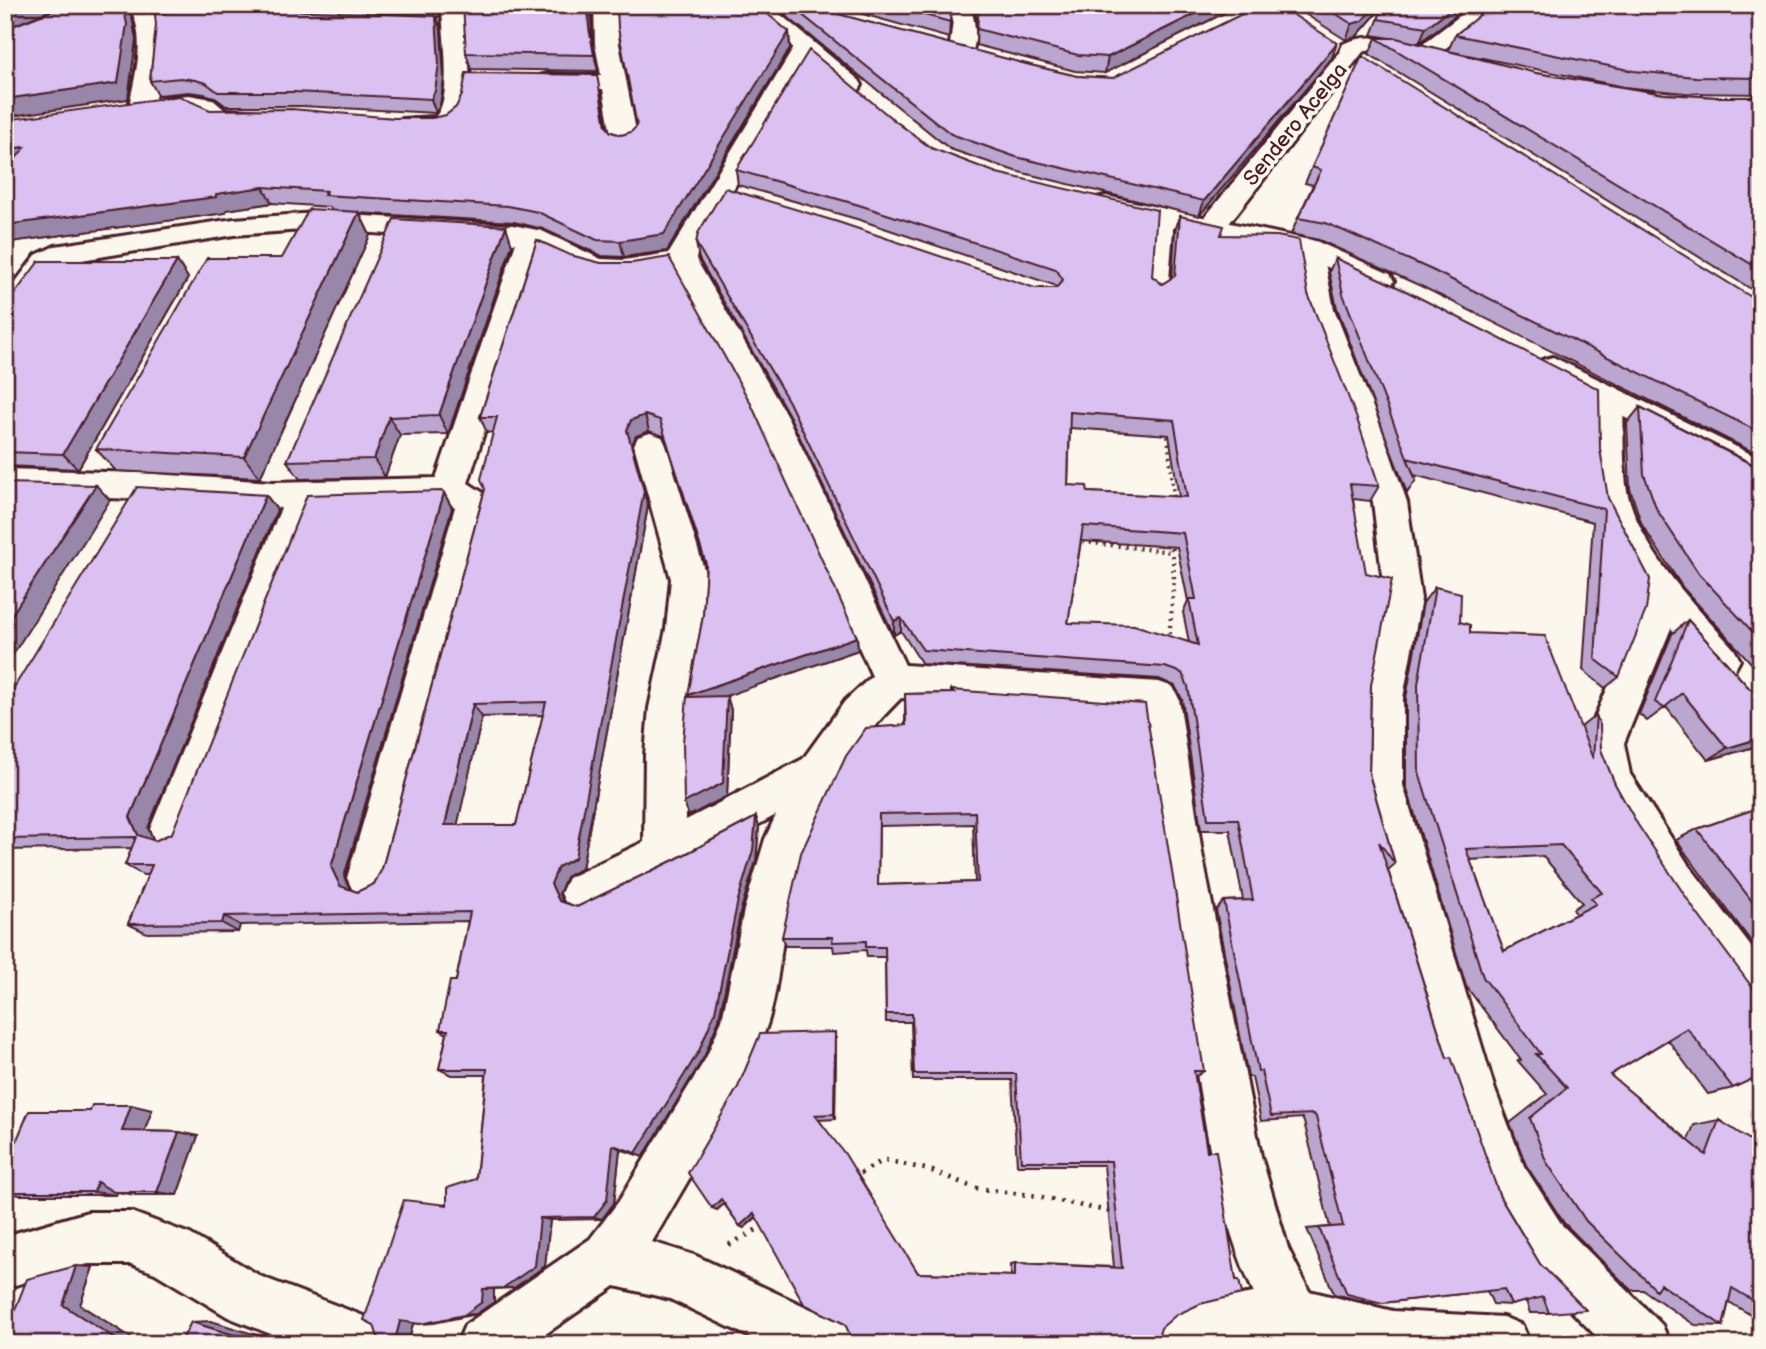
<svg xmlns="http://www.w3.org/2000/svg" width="1766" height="1349" font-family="'Balsamiq Sans',sans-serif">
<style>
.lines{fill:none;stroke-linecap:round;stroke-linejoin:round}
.service-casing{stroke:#4a1f2b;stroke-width:6}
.minor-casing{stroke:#4a1f2b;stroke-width:6}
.secondary-casing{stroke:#4a1f2b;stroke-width:6}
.path-far2{stroke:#4a1f2b;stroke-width:3.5;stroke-dasharray:2 4.5;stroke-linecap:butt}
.path-far1{stroke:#4a1f2b;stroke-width:4.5;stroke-dasharray:2 5;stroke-linecap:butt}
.path{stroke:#4a1f2b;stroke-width:5;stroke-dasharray:2.5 7;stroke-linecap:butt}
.service{fill:#fbf7ec;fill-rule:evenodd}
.minor{fill:#fbf7ec;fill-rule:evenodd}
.secondary{fill:#fbf7ec;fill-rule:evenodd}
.wall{fill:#bba6cf;stroke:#4a1f2b;stroke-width:2;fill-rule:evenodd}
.shaded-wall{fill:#9987a9;stroke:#4a1f2b;stroke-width:2}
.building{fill:#dac1f1;stroke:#4a1f2b;stroke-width:2;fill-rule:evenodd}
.labels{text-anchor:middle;stroke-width:7;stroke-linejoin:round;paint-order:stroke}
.far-street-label{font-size:21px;fill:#4a1f2b;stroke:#fbf7ec}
</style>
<rect width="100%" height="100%" fill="#fbf7ec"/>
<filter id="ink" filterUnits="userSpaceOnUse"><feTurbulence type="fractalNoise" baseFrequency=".0143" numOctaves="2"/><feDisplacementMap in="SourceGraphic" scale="14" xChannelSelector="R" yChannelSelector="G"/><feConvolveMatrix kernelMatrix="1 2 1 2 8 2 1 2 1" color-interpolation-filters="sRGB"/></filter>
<g filter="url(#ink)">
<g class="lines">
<g class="service-casing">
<path id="service" d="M1165,212L1174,217L1168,292L1159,298L1150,292L1156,217Z"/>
</g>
<g class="minor-casing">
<path id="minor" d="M128,5H150C170,34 160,66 155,98L189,95L212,99L225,110L269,112L272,117L269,122C254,126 227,128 213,123C204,120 199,111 189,109L142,114L132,112L129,107C135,73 148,36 128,5Z
M442,5H464C466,61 494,152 401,129L397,124L401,119L435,117C454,99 442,31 442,5Z
M594,5H616L619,44L638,141L634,146L625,149L616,146L612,141L603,89L548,88L539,86L536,81L539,76L548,74L601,75L595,44Z
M948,5H970C975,20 979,44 969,58H953L949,53L953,20Z
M1474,5H1500L1432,59C1409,65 1386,45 1363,52L1220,235L1210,237L1200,235L1196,229L1200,223L1339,53L1343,44C1369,32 1394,39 1420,46Z
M805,42L813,44L817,49L698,248L696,259L788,418L905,665L1159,682L1173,687L1179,699L1202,853L1261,1156L1288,1248L1309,1291L1393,1311L1503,1317L1522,1325L1530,1344H1303L1292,1341L1275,1344H1148C1150,1338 1153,1328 1158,1324C1184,1302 1222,1298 1254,1293C1217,1212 1205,1123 1191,1036C1172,929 1156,822 1141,715L901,698C840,757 805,829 788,912C780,948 779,987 768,1022C760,1046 750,1069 740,1092L652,1242L694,1255L845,1325L853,1344H765L670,1299L615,1286L531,1344H457L465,1325L590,1239L619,1201L706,1058L722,1020L744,910L765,839L776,815L680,867L583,914L568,908L561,893L568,878L644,842L645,755L649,708L666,629L671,579L634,445L638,437L650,433L662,437L666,445L707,579L704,629L689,708L685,755L686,820L803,759L845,701L872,676L756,418L674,270C615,283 594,280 541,253L468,483L485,494L490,503L391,878L384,893L369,899L354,893L347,878L455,507L449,503L316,507L186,843L171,849L156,843L150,829L281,508L140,499L5,495V469L140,473L273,482L436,478L516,243L316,229L234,235L63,263L56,267L16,324L5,327V296L36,255L55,246L234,219L316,213L513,225L542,231L601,259L624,260L669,253L793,49L797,44Z
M1308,239L1318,242L1322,248L1334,309L1383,433L1407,502L1421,599L1403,698V785L1495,1090L1524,1166L1562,1225L1662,1325L1670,1344H1604L1524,1263L1486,1199L1447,1090L1361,785L1363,698L1385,599L1373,502L1351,433L1304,309L1294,248L1298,242Z
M1607,385L1618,388L1623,396C1624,422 1622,477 1629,499C1647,558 1694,604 1734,649L1740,660L1734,671C1704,682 1689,650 1671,628L1624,743L1630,774L1688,864L1761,960V1022L1745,1015L1658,894L1590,780L1584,743L1635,624L1641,590L1609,535L1594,497L1591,396L1596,388Z
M88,1212H131L171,1227L190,1234L262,1277L387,1325L395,1344H296L228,1317L155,1273L131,1264H88L5,1288V1236Z"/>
</g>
<g class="secondary-casing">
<path id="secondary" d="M744,5H769L859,80L862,85L859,90L850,92L841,90Z
M1106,196L1318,242L1390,274L1394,281L1390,288L1380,290L1300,255L1096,210L1092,204L1096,198Z
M1553,357L1761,459V486L1542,376L1537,368L1542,360Z"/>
</g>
<path class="path-far2" d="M1167,430L1174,501"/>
<path class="path-far1" d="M1076,541L1172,552
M1169,641L1174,579L1172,542"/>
<path class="path" d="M852,1178L884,1160L930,1170L975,1188L1036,1196L1112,1212
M729,1245L765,1225"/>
<use href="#service" class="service"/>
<use href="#minor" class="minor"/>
<use href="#secondary" class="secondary"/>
</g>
<path class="wall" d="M153,5H440V17H437L441,30L444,79L440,105L436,113L301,106H226L214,97L204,94L189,92L158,95L150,81L158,14Z
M784,5H804L1030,65L1077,76L1113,78L1332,58L1199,216L1015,171L950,149L785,15Z
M830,5H951L949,38Z
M971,5H1240L1105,73L1075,71L976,45L977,19Z
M1291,5H1384L1356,37L1346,40Z
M1384,5H1469L1419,43L1411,42L1536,73L1664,94L1716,97H1761V295L1369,54L1376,38H1390L1372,35Z
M1761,5V94L1685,93L1624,87L1448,51L1455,35Z
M789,32L790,48L667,251L624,257L602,256L543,229L514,222L359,213L370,235L260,478L116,471L96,449L282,258L332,210L330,207L272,203L226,210V213L10,242L12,273L16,278L5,292L9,167H5L210,110L394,118H432L601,92L607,128L611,132L622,135L631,132Z
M592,44L598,71L471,69L466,53Z
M890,117L931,148L1152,276L1162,284L1172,278L1175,231L1180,216L1221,235L1308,294L1379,486L1370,501L1353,499L1371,685L1369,774L1395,864L1388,870L1447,1058L1500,1197L1540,1264L1549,1313H1530L1526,1301L1511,1305L1493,1304L1487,1291L1382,1303L1368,1302L1334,1294L1307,1229L1330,1227L1304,1122L1302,1118L1261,1121L1252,1077H1248L1216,910L1224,901L1243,900L1230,830H1201L1182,699L1175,686L1159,679L922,664L901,631L894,635L790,417L699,259L696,243L1035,288H1056L1054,285L860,220L738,185L736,170ZM1070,428L1169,435L1179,497L1088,492L1068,485ZM1081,541L1177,547L1188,601L1183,612L1189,642L1068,623Z
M1312,167L1761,303V456L1423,287L1319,240L1291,234L1298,218L1313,185L1305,183Z
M537,240L857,637L858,650L725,696H727L731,710L727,796L689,816L684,803L688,697L703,616L706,567L664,436L649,431L636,436L631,446L648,506L582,868L566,877L559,894L563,902L577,907L676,859L756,817L759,827L756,861L741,909L719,1019L704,1057L643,1157L620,1149L614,1203L602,1219L550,1220L545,1266L514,1288L494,1289V1302L476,1314L434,1323L420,1324L413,1323L408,1344H380L447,1205L476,1179L486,1075H451L439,1069L447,1034L440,1030L456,981L468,921L240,925L238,932L147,933L128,924L148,875H143L125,865L132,848L5,850V702L266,495L277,510L148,828L153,840L155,841L172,833L444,493L452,508L344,877L350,889L357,892L374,884L382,869L485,489L493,432L487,433L480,417ZM543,715L516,825H457L482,717Z
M512,245L448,434L400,435L385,477L300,479L287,461Z
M1335,258L1600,449L1619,677L1605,688L1583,670L1593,522L1414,475L1416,480L1407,493L1337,308L1329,272Z
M177,261L188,278L78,469L5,466V307Z
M1640,407L1761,468V674L1683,588L1642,525L1630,489L1627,423Z
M1435,587L1460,622L1470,633L1581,727L1596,715L1601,750L1733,1088L1708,1094L1668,1040L1610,1075L1688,1140L1694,1125L1719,1120L1752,1191L1761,1196V1321L1729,1302L1723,1326L1695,1325L1643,1290H1631L1564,1223L1526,1165L1510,1123L1547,1094L1518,1061L1521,1060L1466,986L1406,785V698L1423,603ZM1543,856L1582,903L1573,909L1576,914L1504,951L1470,860Z
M1688,620L1750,689L1761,745L1708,760L1666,707L1647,721L1639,714L1672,634Z
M951,690L1204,1071L1195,1077L1207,1151L1236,1280L845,1324L757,1217L744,1228L740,1226L724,1204L717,1210L836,1040L835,1119L819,1120L918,1273L1011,1276V1264L1015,1263L1114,1267L1104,1165H1017L1012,1080H913L911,1022H886L885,957H867L866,950L834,952L833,946H785L782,937L905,725V694L951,693ZM973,824L975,882L878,885L879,826Z
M1761,807V955L1676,840L1697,829Z
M152,1110L144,1131L179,1132L198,1136L177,1195H136L117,1192L116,1195H20L5,1193V1168L90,1111Z
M93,1267L80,1305L132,1338L128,1344H36L31,1341L21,1343L5,1344Z"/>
<path class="shaded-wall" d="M14,5H64L5,29V8Z
M123,5H126L132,17L136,40L128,99L5,117V99Z
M153,5H211L212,7L159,16Z
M436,5H440V17Z
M588,5H591L592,44L598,71L589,28Z
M1213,5H1240L1105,73L1108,57Z
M1376,5H1384L1356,37L1346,40L1352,24Z
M1456,5H1469L1419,43L1426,27Z
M436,16L441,30L444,79L440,105L436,113L431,99Z
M789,32L790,48L667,251L624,257L620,241Z
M1337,43L1332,58L1199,216L1204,201Z
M25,147L37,163L5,167V149Z
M263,187L272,203L226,210V213L10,242L12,273L16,278L5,292V225Z
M359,212L370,235L260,478L244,457Z
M506,226L512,245L448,434L439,415Z
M177,261L188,278L78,469L63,454Z
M645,415L649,431L636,436L631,446L648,506L582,868L566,877L559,894L567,910L559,901L551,884L627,430L631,420Z
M389,417L400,435L385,477L374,459Z
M96,485L110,500L5,667V625Z
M444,493L452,508L344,877L353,895L340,886L331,867Z
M266,495L277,510L148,828L155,845L138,835L130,817Z
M901,618V631L894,635V621Z
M857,637L858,650L692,708L688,695Z
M727,696L731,710L727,796L689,816L684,803Z
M473,704L482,717L455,836L445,825Z
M1761,738V745L1708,760L1727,748Z
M756,817L759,827L756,861L741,909L719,1019L704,1057L643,1157L636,1153Z
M224,916L240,925L238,932L222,923Z
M835,1032L836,1040L835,1119L834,1114Z
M131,1105L152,1110L143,1135L122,1131Z
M179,1132L198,1136L177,1195L157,1192Z
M613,1145L620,1149L614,1203L602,1219L594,1217Z
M97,1182L120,1185L116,1195L94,1192Z
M721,1199L726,1202L717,1210L712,1208Z
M754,1213L758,1215L744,1228L740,1226Z
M540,1218L550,1220L545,1266L514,1288H503Z
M76,1266L93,1267L80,1305L132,1338L128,1344H112L63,1305Z
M483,1289H494V1302L476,1314L464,1315Z
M414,1320L408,1344H394L400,1321Z
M211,1321L286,1344H263L191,1322Z"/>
<path class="building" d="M68,5H123L127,24L118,83L5,99V29L54,10Z
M463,5H588L589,28L594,55L466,53Z
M617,5H757L789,32L664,234L620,241L597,240L538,212L508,206L324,195L326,191L263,187L216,194V197L5,225V172L25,147L5,149V120L179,96L210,110L292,109L394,118H432L446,115L456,107L462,95L466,73L597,75L606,126L611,132L622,135L631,132L637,126L618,28Z
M790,5H804L1030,65L1077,76L1113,78L1260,5H1278L1337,43L1204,201L1016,157L951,134Z
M888,5H951L950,22Z
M979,5H1213L1108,57L1078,55L977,29Z
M1322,5H1376L1362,21L1352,24Z
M1384,5H1456L1426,27L1378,19Z
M1492,5H1761V78L1696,77L1634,71L1455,35Z
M205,7L436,16L439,64L435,91L431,99L294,92H218L206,83L195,80L181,78L150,81L156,25L155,14Z
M1376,38H1396L1536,73L1664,94L1716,97H1761V153L1756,161L1761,166V270Z
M809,50L890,117L931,148L997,173L1157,210L1152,276L1162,284L1175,276L1180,216L1224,226L1221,235L1277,236L1299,240L1308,294L1357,419L1379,486L1350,484L1366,573L1392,579L1371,685L1369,774L1395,864L1379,842L1447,1058L1451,1057L1500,1197L1540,1264L1586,1310L1549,1313L1543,1297L1511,1305L1504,1289L1382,1303L1347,1294L1319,1228L1343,1226L1316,1117L1314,1114L1271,1116L1261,1071H1258L1224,901L1253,900L1238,819H1208L1188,686L1182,673L1165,667L923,650L901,618L894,621L789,402L696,243L698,233L725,188L838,222L1035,288H1056L1063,280L1056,269L859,205L736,170ZM1070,412L1174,420L1187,497L1088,492L1087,486L1068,485ZM1083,526L1183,533L1196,599H1189L1198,645L1134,625L1068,623Z
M1362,56L1761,303V433L1432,270L1326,223L1298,218L1321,170L1312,167Z
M309,209L359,212L244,457L96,449L207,258H282Z
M394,219L506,226L439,415L389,417L374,459L287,461Z
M537,240L570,255L601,263H632L669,257L751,404L857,637L688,695L703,616L706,564L660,420L645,415L631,420L627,430L644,491L575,858L558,867L551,884L559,901L577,907L676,859L756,817L753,850L738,900L715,1012L699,1051L636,1153L613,1145L607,1200L594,1217L540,1218L535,1266L503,1288L483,1289L482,1302L464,1315L420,1324L400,1321L394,1344H380L374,1325L364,1320L404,1200L447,1205V1188L476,1179L487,1069H439L448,1030H440L450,981H456L470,912L224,916L222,923L128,924L152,865H125L136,837L5,839V702L137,487L266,495L130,817L138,835L155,841L172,833L307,495L441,491L444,493L331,867L340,886L357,892L374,884L382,869L485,489L481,479L497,417H480ZM546,702L516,825H445L473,704Z
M1335,258L1408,292L1599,389L1600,449L1608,498L1650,579L1646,610L1619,677L1595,659L1604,509L1407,458L1416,480L1343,294Z
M39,261H177L63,454L5,452V307Z
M1640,407L1761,469V641L1699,574L1657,510L1644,474Z
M5,483L96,485L5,625Z
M1435,587L1461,593L1460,622L1470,625V633L1545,636L1593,759L1596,715L1600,725L1601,750L1615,784L1638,825L1696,912L1761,999V1075L1733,1088L1687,1028L1610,1075L1706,1155L1719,1120L1761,1147V1164L1752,1191L1761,1196V1305L1732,1288L1723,1326L1660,1284L1656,1290L1586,1221L1546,1161L1530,1118L1567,1088L1536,1054H1541L1483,977L1419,772L1418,684ZM1561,845L1602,893L1591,898L1596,904L1504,951L1466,849Z
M1688,620L1750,689L1761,692V738L1727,748L1682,693L1664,708L1655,702Z
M951,690L1145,704L1204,1071H1194L1207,1151H1216L1236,1280H1239L1242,1294L1200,1304L1176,1315L1161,1328L1156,1344H854L845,1324L804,1304L754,1213L740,1226L721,1199L712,1208L688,1173L738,1087L760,1034L835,1032L834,1114L815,1115L845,1154L918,1273L1015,1276V1263L1122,1268L1111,1161H1021L1016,1074H914L912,1014H886L885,947H866V941L832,942L833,937H782L801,853L846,756L866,728L906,725L905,694L954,693ZM975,812L978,882L878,885L879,814Z
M727,696L723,783L684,803L683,742L687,697Z
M1761,807V913L1697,829Z
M92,1105H131L122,1131L179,1132L157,1192H114L97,1182L94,1192H5V1168L29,1111H90Z
M76,1266L63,1305L116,1339L112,1344H36L28,1339L5,1343V1335L27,1279Z
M191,1322L263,1344H180Z"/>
</g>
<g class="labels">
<g class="far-street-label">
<text transform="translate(1295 124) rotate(-51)" y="7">Sendero Acelga</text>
</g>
</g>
<rect width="1766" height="1349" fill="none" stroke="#fbf7ec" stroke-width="28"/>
<rect x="14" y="14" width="1738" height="1321" fill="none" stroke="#4a1f2b" stroke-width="2.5" filter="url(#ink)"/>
</svg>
